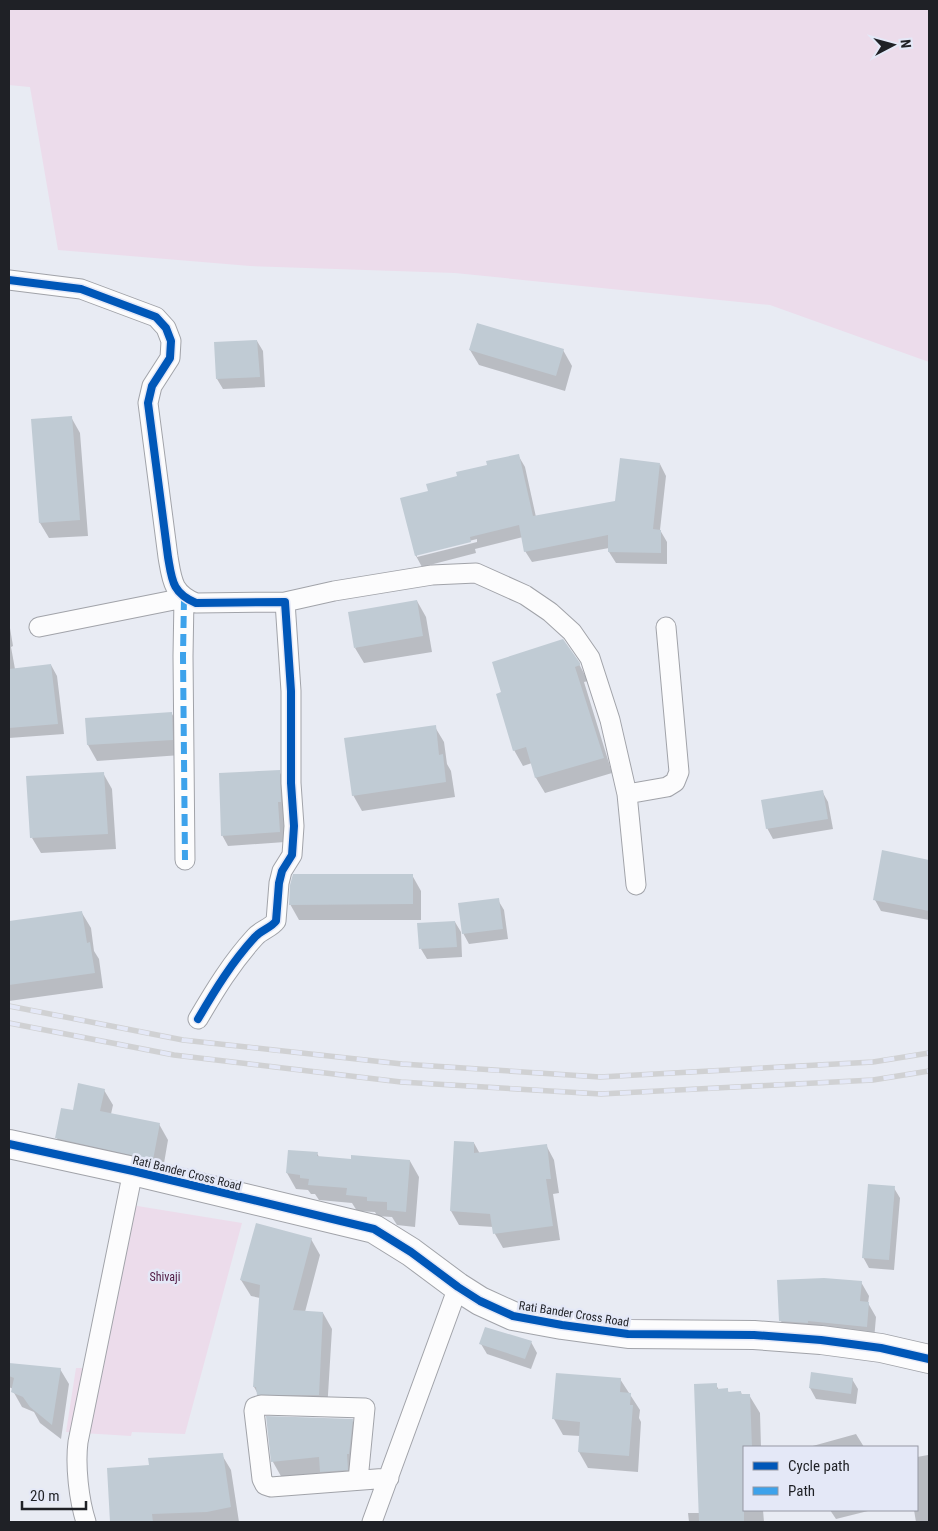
<svg xmlns="http://www.w3.org/2000/svg" width="938" height="1531" font-family="'Roboto Condensed',sans-serif">
<style>
.green{fill:#ecdceb}
.shadow{fill:#0003;fill-rule:evenodd}
.building{fill:#c0cbd4}
.lines{fill:none;stroke-linecap:round;stroke-linejoin:round}
.street-casing{stroke:#a1a3a9;stroke-width:21}
.secondary-casing{stroke:#a1a3a9;stroke-width:30}
.street{stroke:#fcfcfd;stroke-width:19}
.secondary{stroke:#fcfcfd;stroke-width:28}
.rail-casing{stroke:#d0d1d3;stroke-width:5.5}
.rail{stroke:#e4e8f7;stroke-width:4;stroke-dasharray:11;stroke-linecap:butt}
.quiet{stroke:#3da2eb;stroke-width:6;stroke-dasharray:12 6;stroke-linecap:butt}
.cycleway-casing{stroke:#e4e8f7;stroke-width:11}
.cycleway{stroke:#0057b8;stroke-width:8}
.labels{text-anchor:middle;stroke-width:5;stroke-linejoin:round;paint-order:stroke}
.street-label{font-size:12px;fill:#1f2126;stroke:#e4e8f7}
.park-label{font-size:12px;fill:#4f1842;stroke:#e4e8f7}
</style>
<rect width="100%" height="100%" fill="#e8ebf3"/>
<path class="green" d="M9,9H929V362L770,305L455,273L250,266L58,250L30,87L9,85Z
M119,1203L242,1223L185,1434L132,1432L131,1436L66,1432L76,1368H83Z"/>
<path class="shadow" d="M257,341L263,351L265,387L223,389L217,379Z
M470,350H563L572,366L565,391L479,365Z
M71,417L80,433L88,536L49,538L40,523Z
M518,455L525,467L536,517L616,502L660,464L666,476L660,530L667,542V564L616,563L609,552V548L532,562L525,551L523,537L475,549L476,553L422,567L416,556L430,491L459,477ZM477,539V542L417,557V554Z
M417,601L426,617L432,652L364,663L355,648Z
M9,622L13,646L11,647L15,669L51,665L57,676L64,734L9,738Z
M579,664L588,681L584,682L612,773L545,793L536,778L532,763L523,766L514,750L497,695Z
M172,714L181,729V755L97,761L88,745L86,720Z
M435,727L444,742L447,764L451,771L455,797L362,811L353,795Z
M279,771L285,782L286,812H283L285,842L228,846L222,835Z
M103,773L112,789L116,849L41,853L32,838Z
M822,791L828,802L833,829L773,839L767,828Z
M883,852L929,862V920L881,911L875,900Z
M412,875L421,891V920H299L290,904Z
M498,900L504,910L508,939L469,944L463,933Z
M82,913L91,928L94,951L99,959L103,988L9,1001V922Z
M455,922L461,932L462,957L427,959L421,949Z
M104,1090L113,1105L111,1114L159,1124L168,1140L162,1175L66,1154L57,1138L74,1112Z
M474,1143L480,1154L546,1145L554,1160L559,1193L553,1194L560,1240L503,1248L495,1234L494,1227L459,1225L451,1211Z
M317,1153L319,1157L352,1160L410,1161L419,1177L415,1227L397,1225L392,1217L377,1216L375,1212L357,1211L352,1203L319,1200L315,1194H311L308,1190L296,1189L287,1173Z
M894,1188L900,1198L894,1270L869,1268L863,1257Z
M311,1239L320,1255L305,1312L323,1313L332,1329L327,1411L267,1410L254,1387L260,1298L251,1296L241,1280Z
M861,1282L869,1296L868,1303L876,1317L874,1340L789,1335L781,1321Z
M531,1342L537,1353L531,1369L487,1354L481,1344Z
M9,1364L60,1369L69,1384L61,1439L40,1423L34,1412L22,1407L13,1391V1389L9,1387Z
M620,1379L640,1410L639,1418L641,1422L638,1472L588,1468L579,1452L580,1436L563,1435L554,1419Z
M852,1379L858,1389L856,1404L816,1399L810,1388Z
M716,1385L719,1390L727,1389L729,1393L741,1392L742,1395H749L760,1413L761,1447H744V1510H763L764,1522H689L688,1513H700Z
M267,1418L352,1420L361,1436L358,1470L330,1487L322,1473L282,1478L273,1462Z
M856,1434L864,1447H809Z
M222,1455L231,1470L239,1522H111L108,1469L150,1466Z
M928,1455L929,1522H916L914,1510H917V1457Z
M830,1510H872L836,1519Z"/>
<path class="building" d="M477,323L564,349L556,376L469,350Z
M257,340L260,377L216,379L214,342Z
M72,416L80,520L39,523L31,419Z
M519,454L533,516L615,501L620,458L660,463L653,529L661,530V553L608,552V535L524,552L519,525L470,537L471,542L415,556L400,498L428,491L426,484L457,476L456,472L487,465L486,461Z
M417,600L423,636L354,648L348,612Z
M563,639L580,663V665L575,667L604,758L535,778L526,747L513,751L496,694L501,692L492,662Z
M51,664L58,724L9,728V669Z
M172,712L173,740L87,745L85,718Z
M436,725L439,755L443,754L446,782L352,796L344,738Z
M280,770L281,802H278L280,832L221,836L219,773Z
M104,772L108,834L30,838L26,776Z
M823,790L828,819L766,829L761,800Z
M882,850L929,860V911L873,900Z
M293,874H413V904L289,905L290,885Z
M499,898L503,929L462,934L458,903Z
M82,911L87,943L90,942L95,973L9,985V921Z
M455,921L457,947L419,949L417,923Z
M78,1083L105,1089L100,1111L160,1123L153,1160L55,1138L61,1108L73,1110Z
M454,1141L474,1142V1153L547,1144L551,1179H546L553,1226L493,1234L490,1214L450,1211Z
M288,1150L318,1152L317,1156L351,1159V1155L410,1160L406,1212L387,1210V1202L367,1201V1197L346,1195L347,1188L308,1185L309,1179L300,1178V1175L286,1173Z
M868,1184L895,1186L889,1260L862,1258Z
M256,1223L312,1238L293,1310L323,1312L319,1395H257L256,1387H253L260,1285L240,1280Z
M824,1278L862,1281L860,1301L869,1302L867,1327L808,1321V1323L779,1321L777,1280Z
M485,1327L532,1341L525,1359L479,1344Z
M9,1363L61,1368L52,1425L30,1407L23,1397L11,1392L14,1378L9,1376Z
M811,1372L853,1378L851,1394L809,1388Z
M556,1373L621,1378L620,1392L631,1393L630,1405H633L629,1456L578,1452L580,1422L552,1419Z
M717,1383V1389L728,1388V1392L741,1391V1394H750L752,1447H744V1522H699L694,1384Z
M266,1416L353,1419L349,1454H347L348,1470L320,1472L319,1457L271,1462Z
M223,1453L231,1507L207,1512L152,1514L153,1522H110L107,1468L149,1465L148,1458Z"/>
<g class="lines">
<g class="street-casing">
<path id="street" d="M9,280L81,289L156,317L166,328L171,341L170,358L152,386L148,403L168,557C172,580 172,593 196,603L285,602L291,691V783L294,826L292,855L282,871L279,883L276,921C271,928 261,930 255,937C232,962 215,990 198,1019
M285,602L334,591L432,575L476,573L525,595L550,612L572,632L590,658L610,720L627,794L636,885
M39,627L184,598L183,656L185,860
M627,794L667,787L675,782L679,772L666,627
M358,1480L365,1408L261,1405L255,1407L254,1411L262,1479L265,1485L271,1487L389,1478
M86,1522C79,1500 75,1466 78,1442L133,1171
M372,1522L458,1287"/>
</g>
<g class="secondary-casing">
<path id="secondary" d="M9,1144L133,1171L374,1229L411,1252L458,1287L480,1301L513,1316L562,1325L628,1334L754,1335L821,1340L881,1348L929,1359"/>
</g>
<use href="#street" class="street"/>
<use href="#secondary" class="secondary"/>
<g class="rail-casing">
<path id="rail" d="M9,1006L183,1040L402,1064L600,1077L873,1062L929,1053
M9,1023L174,1055L401,1082L601,1094L873,1080L929,1071"/>
</g>
<use href="#rail" class="rail"/>
<path class="quiet" d="M184,598L183,656L185,860"/>
<g class="cycleway-casing">
<path id="cycleway" d="M9,280L81,289L156,317L166,328L171,341L170,358L152,386L148,403L168,557C172,580 172,593 196,603L285,602L291,691V783L294,826L292,855L282,871L279,883L276,921C271,928 261,930 255,937C232,962 215,990 198,1019
M9,1144L133,1171L374,1229L411,1252L458,1287L480,1301L513,1316L562,1325L628,1334L754,1335L821,1340L881,1348L929,1359"/>
</g>
<use href="#cycleway" class="cycleway"/>
</g>
<g class="labels">
<g class="street-label">
<text transform="translate(187 1173) rotate(14)" y="4">Rati Bander Cross Road</text>
<text transform="translate(574 1314) rotate(9)" y="4">Rati Bander Cross Road</text>
</g>
<g class="park-label">
<text x="165" y="1281">Shivaji</text>
</g>
</g>
<rect width="938" height="1531" fill="none" stroke="#1f2126" stroke-width="20"/>
<rect x="743" y="1446" width="175" height="65" fill="#e4e8f7" stroke="#9598a3"/>
<rect x="753" y="1462" width="25" height="8" fill="#0057b8" stroke="#9598a3"/>
<text x="788" y="1471" font-size="15" fill="#1f2126">Cycle path</text>
<rect x="753" y="1487" width="25" height="8" fill="#3da2eb" stroke="#9598a3"/>
<text x="788" y="1496" font-size="15" fill="#1f2126">Path</text>
<g transform="translate(893 45) rotate(84)" stroke="#e4e8f7" stroke-width="4" paint-order="stroke">
<path d="M0-4L9 19L0 12L-9 19Z" fill="#1f2126"/>
<text y="-8" font-size="14" font-weight="bold" text-anchor="middle" fill="#1f2126">N</text>
</g>
<path d="M22 1501v8h64v-8" fill="none" stroke="#1f2126" stroke-width="2.5"/>
<text x="30" y="1501" font-size="15" fill="#1f2126" stroke="#e4e8f7" stroke-width="4" paint-order="stroke">20 m</text>
</svg>
